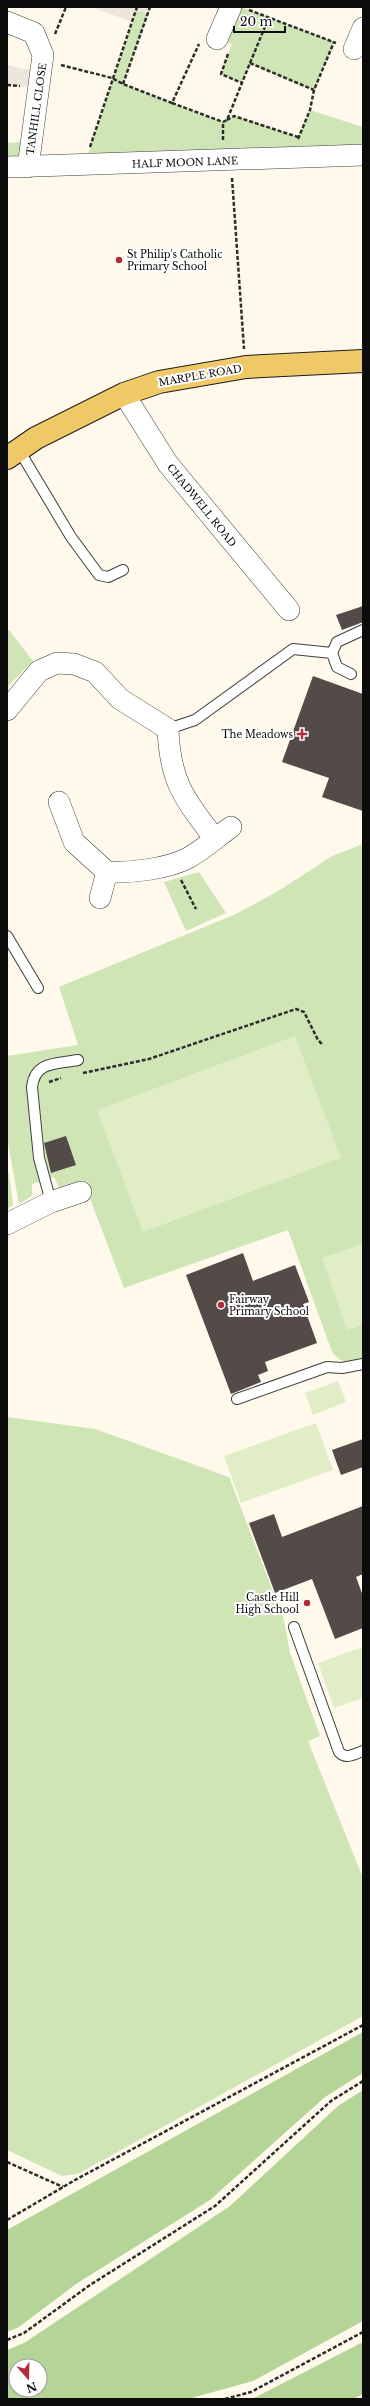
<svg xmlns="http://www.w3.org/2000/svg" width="370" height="2406" font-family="'Libre Baskerville',serif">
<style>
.green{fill:#d0e5b6}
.forest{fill:#b5d497;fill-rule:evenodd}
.pitch{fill:#e1edc7}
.plaza{fill:#ece6db}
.building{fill:#524b48}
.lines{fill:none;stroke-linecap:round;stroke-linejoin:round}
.service-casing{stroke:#3e3e3e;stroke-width:12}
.minor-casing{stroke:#3e3e3e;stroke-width:22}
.primary-casing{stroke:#1c1c1c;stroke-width:24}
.path{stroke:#2d2d2d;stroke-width:2.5;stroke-dasharray:4 2;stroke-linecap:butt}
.service{stroke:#fff;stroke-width:10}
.minor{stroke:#fff;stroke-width:21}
.primary{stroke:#efc968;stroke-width:22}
.poi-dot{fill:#b02d38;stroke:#fff;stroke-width:1.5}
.labels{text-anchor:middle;stroke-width:4;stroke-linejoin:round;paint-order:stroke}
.street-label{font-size:10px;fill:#0b0b0b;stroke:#fff}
.poi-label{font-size:10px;fill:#0b0b0b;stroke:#fff;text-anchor:start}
</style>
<rect width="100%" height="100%" fill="#fef9ea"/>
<path class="green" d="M231,7H241L334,42L314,90L250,64L242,83L221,74L232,44L217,39Z
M137,10L148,14L123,84L222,122L234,116L298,137L310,110L363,127V155L84,166Z
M31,141L28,167H7V143Z
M9,630L33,661L7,687V631Z
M363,844V1360C350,1365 341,1363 332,1352L288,1230L124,1288L83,1180L59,1188L54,1177L32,1184V1196L19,1204L7,1138V1056L78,1045L59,987L236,914L280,890L332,856Z
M199,872L226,913L186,931L164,882Z
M9,1173L13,1205L7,1209V1174Z
M7,1417L95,1429L229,1477L284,1620L290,1653L320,1736L308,1741L363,1878V2016L78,2174L62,2176L7,2150Z"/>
<path class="forest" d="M363,2032V2073L325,2097L210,2200L76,2284L19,2327L7,2332V2230Z
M363,2090V2321L253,2381L188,2399H7V2350L24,2343L230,2206L338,2106ZM16,2366H40V2390H16Z
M363,2342V2394L353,2399H252Z"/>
<path class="pitch" d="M295,1036L341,1158L143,1232L97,1110Z
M363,1244V1325L347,1330L322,1258Z
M338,1381L346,1402L313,1415L305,1393Z
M316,1423L333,1470L241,1503L224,1456Z
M363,1647V1698L334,1708L318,1663Z"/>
<path class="plaza" d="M91,7H150L148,14L137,10L132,22Z
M8,65L22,69H42L39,88L7,85Z"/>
<path class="building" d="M363,606V622L342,630L336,615Z
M313,676L363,694V811L322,797L329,778L282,762Z
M66,1136L76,1165L51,1173L44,1143Z
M243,1253L253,1281L295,1265L309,1302L303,1304L317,1343L265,1362L268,1371L258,1375L261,1382L231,1394L186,1275Z
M363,1439V1467L341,1475L332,1450Z
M363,1506V1574L356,1577L363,1596V1628L335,1639L312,1579L275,1593L249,1523L274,1514L282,1537Z"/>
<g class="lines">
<g class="service-casing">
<path id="service" d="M19,450L71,537L99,575L108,577L123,570
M332,653L337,642L363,630
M168,729L195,720L293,649L332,653L337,667L351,674
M7,936L38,988
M51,1202L39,1158L32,1087C35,1061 56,1064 78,1060
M237,1399L327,1367L342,1368L363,1364
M294,1627L339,1752C346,1760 354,1754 363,1751"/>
</g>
<g class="minor-casing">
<path id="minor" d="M7,22L34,33L43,55L28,167
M217,39L231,7
M354,49L363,28
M7,167L363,155
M124,394L168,464L289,610
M7,710L39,671L57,663L74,664L95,672L120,699L168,729C170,782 184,798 215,839
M59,802L74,842L107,872
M100,898L107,872C131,873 167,869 188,858C203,850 217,837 231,827
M7,1224L51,1202L81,1192"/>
</g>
<g class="primary-casing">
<path id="primary" d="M7,458L36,438L124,394L159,382L246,367L363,361"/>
</g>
<path class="path" d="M249,10L336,43
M55,34L66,7
M228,54L221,74L242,83
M250,63L269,17
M61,65L112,78L123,84L172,103L199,44
M123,84L150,7
M7,85L20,86
M172,103L223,122
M227,120L234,116L298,137
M298,139L310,110L314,90L334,42
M223,140V122L227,120L250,63L314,90
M90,147L137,7
M232,178L244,349
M181,880L196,909
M83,1073L149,1059L296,1009L304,1012L318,1040L323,1045
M49,1082L61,1078
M7,2162L63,2187
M7,2220L75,2180L363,2025
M7,2340L24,2333L90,2285L215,2206L331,2101L363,2081
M225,2399L251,2392L363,2332"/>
<use href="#service" class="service"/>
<use href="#minor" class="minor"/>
<use href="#primary" class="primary"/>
</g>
<g class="poi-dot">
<circle cx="119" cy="260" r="4"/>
<path d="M300 728h4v4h4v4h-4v4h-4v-4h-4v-4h4z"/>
<circle cx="221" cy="1305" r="4"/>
<circle cx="307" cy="1603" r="4"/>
</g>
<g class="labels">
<g class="street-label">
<text transform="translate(36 109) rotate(-82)" y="4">TANHILL CLOSE</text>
<text transform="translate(185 162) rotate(-2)" y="4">HALF MOON LANE</text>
<text transform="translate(200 375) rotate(-10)" y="4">MARPLE ROAD</text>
<text transform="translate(202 505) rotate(51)" y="4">CHADWELL ROAD</text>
</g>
<g class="poi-label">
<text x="127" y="258">St Philip's Catholic<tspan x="127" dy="12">Primary School</tspan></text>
<text x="293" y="738" text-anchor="end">The Meadows</text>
<text x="229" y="1303">Fairway<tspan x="229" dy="12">Primary School</tspan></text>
<text x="299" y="1601" text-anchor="end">Castle Hill<tspan x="299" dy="12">High School</tspan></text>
</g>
</g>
<rect width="370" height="2406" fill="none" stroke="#0b0b0b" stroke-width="16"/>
<g transform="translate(28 2378) rotate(160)"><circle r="19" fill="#ffffff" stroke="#9d9d9d"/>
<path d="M0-3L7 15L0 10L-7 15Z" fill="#b02d38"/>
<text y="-6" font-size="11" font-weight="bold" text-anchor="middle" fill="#0b0b0b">N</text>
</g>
<path d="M234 26v6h51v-6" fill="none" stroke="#0b0b0b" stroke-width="2"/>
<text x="240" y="26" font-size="12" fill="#0b0b0b" stroke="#ffffff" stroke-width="3" paint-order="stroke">20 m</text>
</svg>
